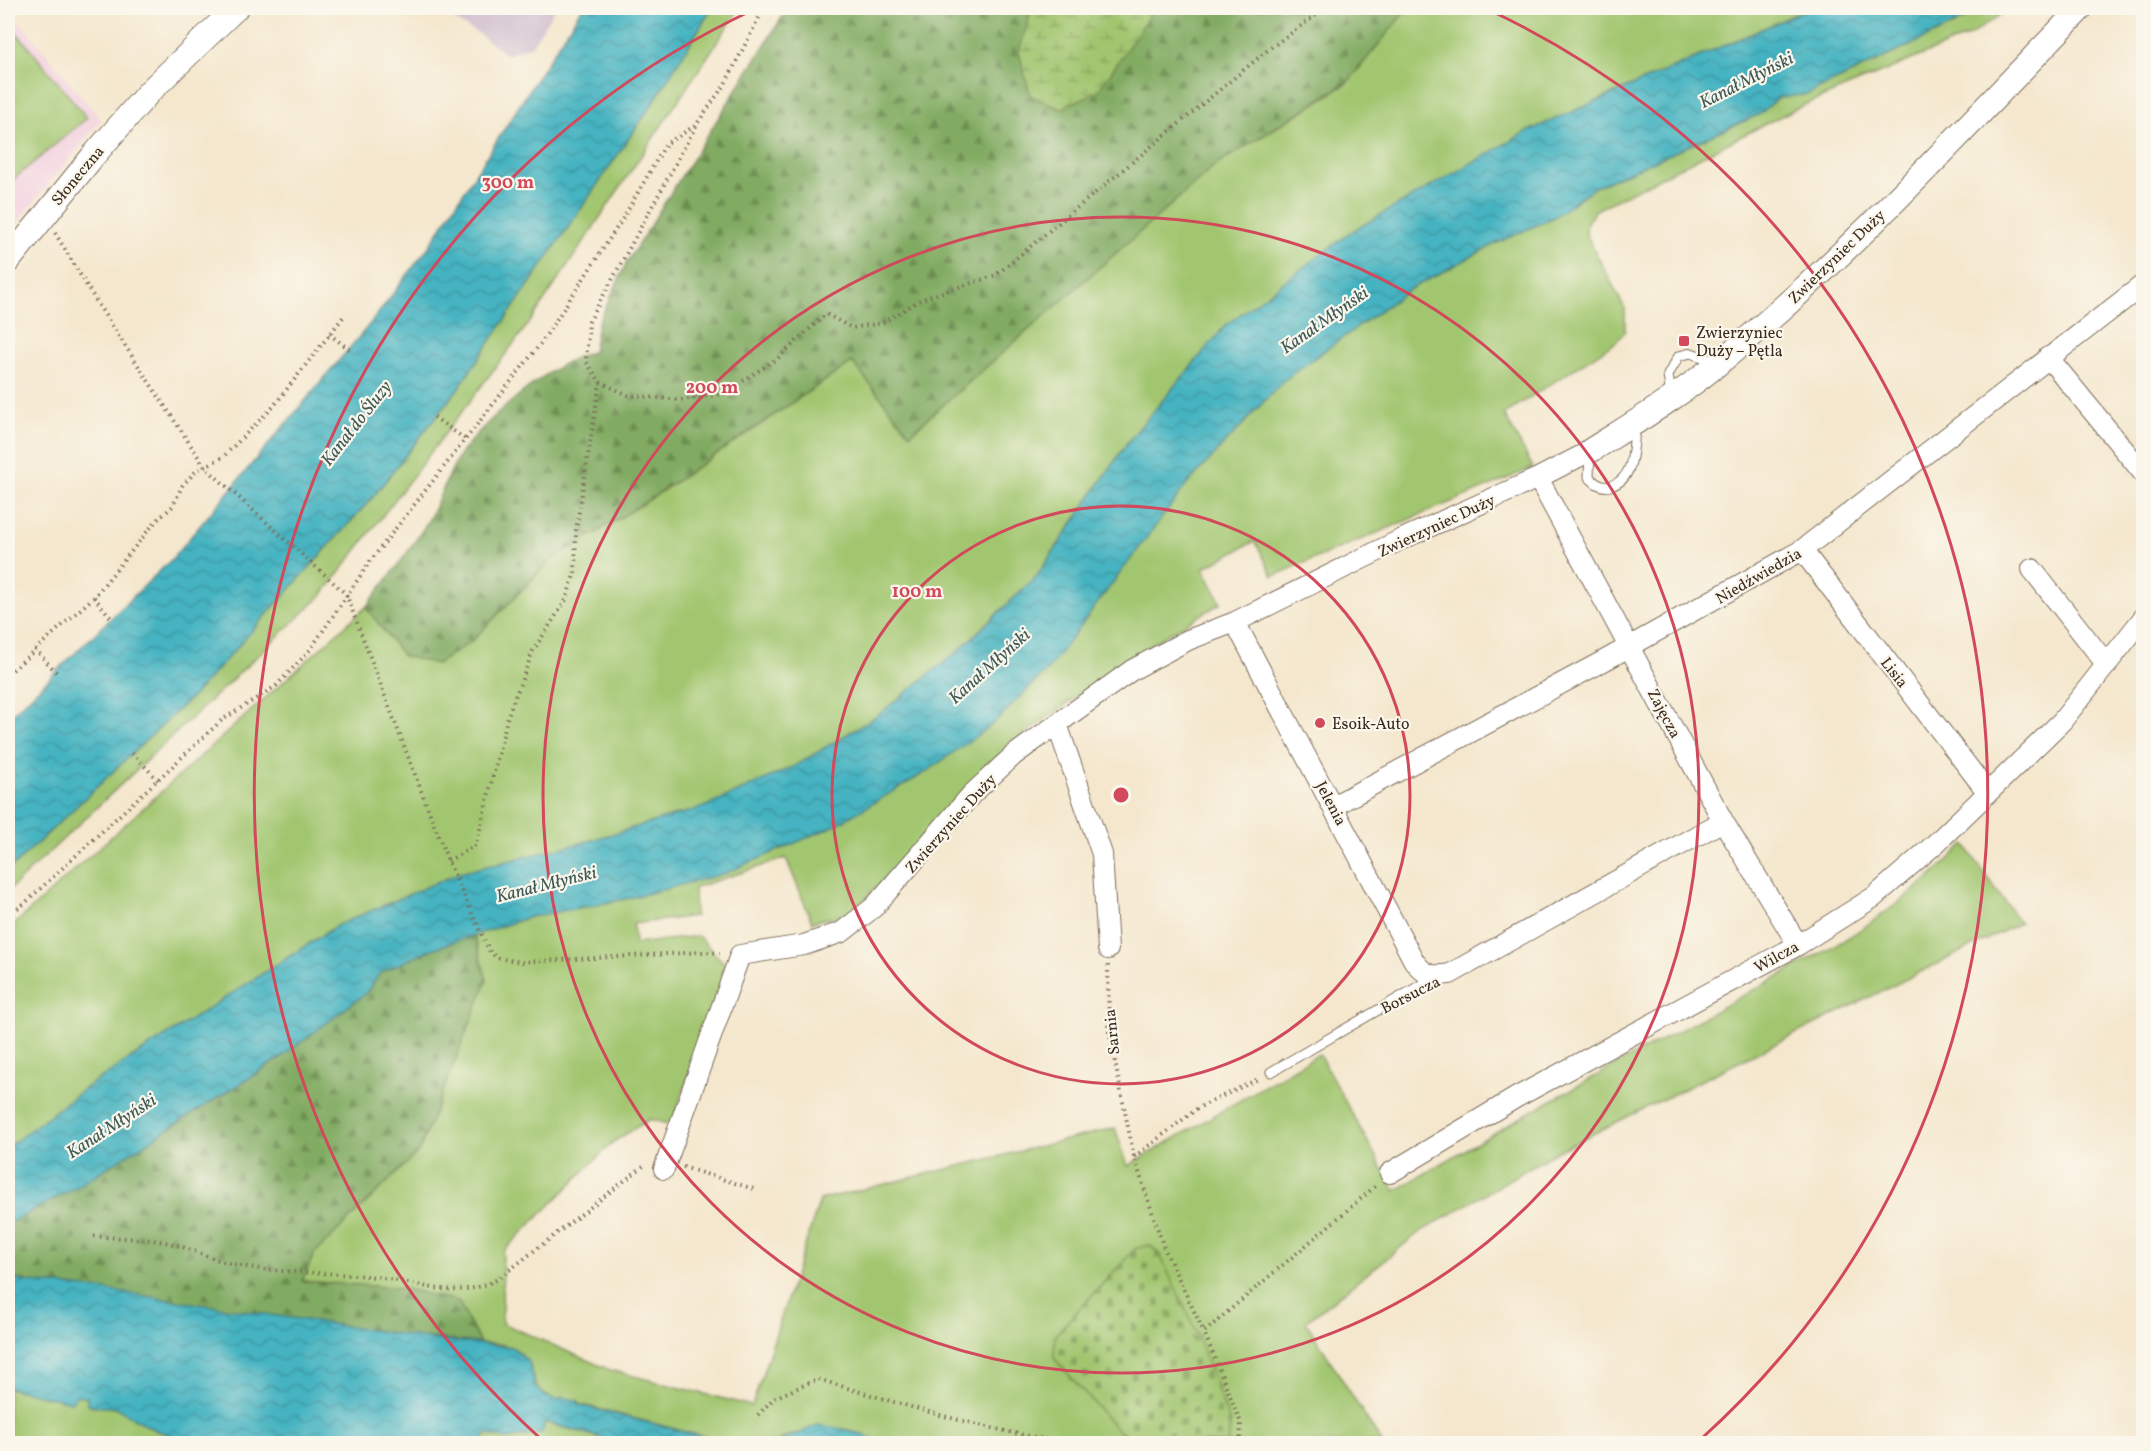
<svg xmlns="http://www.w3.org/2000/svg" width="2151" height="1451" font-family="Vollkorn,serif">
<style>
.built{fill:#f3cfdf}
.industrial{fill:#cfbdce}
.grass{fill:#a2c66f;stroke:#6e7846;stroke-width:1.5}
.forest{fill:url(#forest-firs);stroke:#5e6a40;stroke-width:1.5}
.wetland{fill:url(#wetland-marsh);stroke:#6e7846;stroke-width:1.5}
.cemetery{fill:url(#cemetery-stones);stroke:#6e7846;stroke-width:1.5}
.water{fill:url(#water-waves);stroke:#406e70;stroke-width:1.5}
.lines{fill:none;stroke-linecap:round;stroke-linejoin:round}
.service-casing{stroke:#7c6c5b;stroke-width:11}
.minor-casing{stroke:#7c6c5b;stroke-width:22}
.tertiary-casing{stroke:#7c6c5b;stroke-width:26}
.path{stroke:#7c6c5b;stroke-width:4;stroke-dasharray:1.5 4.5;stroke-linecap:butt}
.service{stroke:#fff;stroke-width:9}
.minor{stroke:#fff;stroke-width:20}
.tertiary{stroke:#fff;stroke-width:24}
.ring{fill:none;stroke:#d1495b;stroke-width:3}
.poi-dot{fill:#d1495b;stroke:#fbf7ec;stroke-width:2}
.labels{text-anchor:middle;stroke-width:4.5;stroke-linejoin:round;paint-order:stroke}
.street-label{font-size:16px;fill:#3b2a1e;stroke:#fbf7ec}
.poi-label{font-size:16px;fill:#3b2a1e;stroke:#fbf7ec;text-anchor:start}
.water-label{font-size:18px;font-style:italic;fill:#3e5a57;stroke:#fbf7ec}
.centre{fill:#d1495b;stroke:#fbf7ec;stroke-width:3}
.ring-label{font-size:18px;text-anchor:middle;font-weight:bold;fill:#d1495b;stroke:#fbf7ec;stroke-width:4.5;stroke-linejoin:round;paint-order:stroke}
</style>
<defs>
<pattern id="forest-firs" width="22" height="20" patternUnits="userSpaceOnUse" patternTransform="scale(1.5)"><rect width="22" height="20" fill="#81ab62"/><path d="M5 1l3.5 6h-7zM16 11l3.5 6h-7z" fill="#6b8b50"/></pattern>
<pattern id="wetland-marsh" width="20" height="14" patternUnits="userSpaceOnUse" patternTransform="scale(1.5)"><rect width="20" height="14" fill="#a2c66f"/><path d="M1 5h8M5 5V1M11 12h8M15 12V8" fill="none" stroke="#85a15b"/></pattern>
<pattern id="cemetery-stones" width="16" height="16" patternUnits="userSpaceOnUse" patternTransform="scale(1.5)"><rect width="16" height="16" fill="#a2c66f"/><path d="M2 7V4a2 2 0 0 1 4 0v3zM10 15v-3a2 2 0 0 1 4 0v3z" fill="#85a15b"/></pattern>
<pattern id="water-waves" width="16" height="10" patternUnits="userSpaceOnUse" patternTransform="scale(1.5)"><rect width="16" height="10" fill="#45b3c1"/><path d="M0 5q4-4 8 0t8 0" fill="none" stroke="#3b929c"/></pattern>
</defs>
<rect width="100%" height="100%" fill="#fbf7ec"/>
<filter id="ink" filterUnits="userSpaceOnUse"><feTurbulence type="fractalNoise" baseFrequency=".0167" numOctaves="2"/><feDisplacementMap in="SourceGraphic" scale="12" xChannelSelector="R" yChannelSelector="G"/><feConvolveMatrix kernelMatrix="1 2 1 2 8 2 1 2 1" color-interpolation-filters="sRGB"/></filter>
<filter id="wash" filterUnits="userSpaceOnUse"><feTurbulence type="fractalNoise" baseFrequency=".008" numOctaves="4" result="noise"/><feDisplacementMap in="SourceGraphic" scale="24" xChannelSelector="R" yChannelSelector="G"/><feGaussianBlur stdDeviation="1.35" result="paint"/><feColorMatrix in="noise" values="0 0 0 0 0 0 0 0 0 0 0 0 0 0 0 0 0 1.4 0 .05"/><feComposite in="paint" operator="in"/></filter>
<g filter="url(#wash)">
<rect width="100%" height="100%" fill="#f4e7cd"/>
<path class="built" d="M8,8L101,120L8,234Z"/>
<path class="industrial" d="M443,8H555L532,45L507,55L479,34L449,17Z"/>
<path class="grass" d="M712,8H740L530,322L323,594L8,891V871L195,694L372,498L457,390L651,106Z
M1407,8H1810L1526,132L1226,325L1127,443L1037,576L957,652L874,718L793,767L704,807L585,842L338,925L85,1088L8,1147V930L366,607L403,656L471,642L551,560L644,503L853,362L910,434L1216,165L1345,85Z
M1983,8H2010L1970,35L1795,109L1596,210L1587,222L1586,234L1625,309V331L1616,342L1504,414L1533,468L1273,576L1255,541L1203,568L1221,603L1152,644L1012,743L940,815L891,874L850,913L812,922L786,858L694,888L695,916L633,924L635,944L698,936L728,967L671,1125L650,1119L613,1142L503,1252L502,1323L610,1370L752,1406L820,1200L1115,1128L1128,1166L1319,1054L1395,1191L1530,1112L1843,941C1886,913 1930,882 1964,844L2020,923L1556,1152L1420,1232L1306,1322L1382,1443L885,1444L848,1430L791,1434L775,1443H729L579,1404V1401L562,1397L557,1400C521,1388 541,1365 513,1348C505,1343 489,1344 480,1343L458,1301L302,1281L314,1254L340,1226L487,981L474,935L530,917L724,874L1187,484L1284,380L1410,289L1497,243L1554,217L1593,188L1760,114L1778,98L1808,94L1951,26Z
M8,22L87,118L8,184Z
M8,1388L71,1402L77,1395L87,1397V1405L117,1408L155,1430L192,1443L8,1444Z
M544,1422L620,1443L481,1444L486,1434L507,1439Z"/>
<path class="forest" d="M788,8H1408L1349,81L1216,165L910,434L852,362L644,503L551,560L471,642L437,664L403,656L366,607C388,578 412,549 430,517C440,498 447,477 458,458C477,426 556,358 593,352L598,323L627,262Z
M474,935L487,981L419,1151L314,1254L302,1281L401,1288L458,1301L480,1343C326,1328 174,1297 21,1281L8,1276V1224L73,1189L279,1059L366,993L380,973L429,950Z"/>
<path class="wetland" d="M1032,8H1152L1144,24L1098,91L1060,109L1030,95L1019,52Z"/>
<path class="cemetery" d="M1150,1245L1160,1255L1198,1336L1230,1423L1228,1443L1128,1442L1054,1358L1055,1335L1135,1249Z"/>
<path class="water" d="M582,8H712L651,106L457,390L372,498L195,694L8,871V718L172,559L374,319L430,245Z
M1810,8H1983L1951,26L1808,94L1778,98L1760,114L1593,188L1554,217L1497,243L1410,289L1284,380L1187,484L1049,668L992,725L926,772L834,826L724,874L626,899L530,917L429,950L380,973L366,993L279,1059L73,1189L8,1224V1147L85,1088L338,925L459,873L585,842L704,807L793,767L874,718L957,652L1037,576L1127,443L1226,325L1351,232L1526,132Z
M8,1276L21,1281L105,1290L424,1338L512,1347L529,1362L535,1386L545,1396L557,1400L562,1397L579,1401V1405L729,1443H620L545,1422L542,1433L507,1439L486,1434L481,1443L459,1441L437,1444L192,1443L155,1430L117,1408L87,1405V1397L77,1395L71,1402L8,1388Z
M818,1425L848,1430L885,1443H775Z"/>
</g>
<g filter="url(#ink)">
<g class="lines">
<g class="service-casing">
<path id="service" d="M1671,396L1668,375L1679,356L1691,353L1717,362
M1590,452L1589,477C1595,483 1601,488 1610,486C1635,480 1633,447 1635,427
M1271,1072L1435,977"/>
</g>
<g class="minor-casing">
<path id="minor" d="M2048,357L2144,474
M1538,478L1723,821L1798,945
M1802,550L1988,793
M2032,569L2107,665
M1235,622L1414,961C1425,976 1432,977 1450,974L1723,821
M1057,724L1102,854L1108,949
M1333,806L1609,658L1802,550L2144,284
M664,1169L740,955L804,945L842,932L874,907L972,794L1014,755L1132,670L1188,640L1235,622L1400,540L1538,478L1590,451
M1390,1173L1517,1097L1798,945L1874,897L1935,844L2062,721L2144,617"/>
</g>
<g class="tertiary-casing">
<path id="tertiary" d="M8,261L94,155L149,92L236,8
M1590,451C1634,423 1681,395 1721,361C1850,255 1965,128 2081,8"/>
</g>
<path class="path" d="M696,126L589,322L586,361L600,382L628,395L680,400L723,394L778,358L826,314L852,328L882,323L922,299L996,275L1269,49L1326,8
M55,233L101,309L205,467L346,594L448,861L490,952L497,958L522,962L703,952L720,953
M329,334L350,350
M434,417L465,439
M94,597L113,620
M35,649L57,673
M8,674L94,597L156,521L173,506L182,486L196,471L223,457L273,407L344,316
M132,753L158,780
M448,861L476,845L508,715L533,651L566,600L575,572L576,530L600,382
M8,916L25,903L222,720L276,686L310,650L371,560L541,343L622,220L666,144L696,125L725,84L764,8
M1108,965L1109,1032L1134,1157L1164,1248L1204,1332
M1134,1157L1198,1108L1260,1078
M683,1167L757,1190
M94,1236C120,1239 151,1237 176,1245C195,1250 213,1260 232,1264C282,1275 333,1271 383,1278C424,1285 459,1300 498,1279L646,1164
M758,1415L774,1398L818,1379C902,1405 988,1431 1075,1444
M1240,1444L1241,1423L1204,1332L1378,1184"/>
<use href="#service" class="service"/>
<use href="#minor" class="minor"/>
<use href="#tertiary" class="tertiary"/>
</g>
</g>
<g class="ring">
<circle cx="1121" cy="795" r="289"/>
<circle cx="1121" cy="795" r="578"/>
<path d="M541 1439A867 867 0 0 1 755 9M1487 9A867 867 0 0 1 1701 1439"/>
</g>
<g class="poi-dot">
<rect x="1678" y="335" width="12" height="12" rx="3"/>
<circle cx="1320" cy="723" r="6"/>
</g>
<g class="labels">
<g class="street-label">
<text transform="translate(77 175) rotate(-50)" y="6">Słoneczna</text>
<text transform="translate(1836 256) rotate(-44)" y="6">Zwierzyniec Duży</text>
<text transform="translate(1436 525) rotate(-25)" y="6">Zwierzyniec Duży</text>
<text transform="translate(1758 575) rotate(-30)" y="6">Niedźwiedzia</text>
<text transform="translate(1895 672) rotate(52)" y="6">Lisia</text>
<text transform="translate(1665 713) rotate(62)" y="6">Zajęcza</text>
<text transform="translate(1332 803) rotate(62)" y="6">Jelenia</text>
<text transform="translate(950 823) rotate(-48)" y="6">Zwierzyniec Duży</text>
<text transform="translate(1776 956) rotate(-29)" y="6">Wilcza</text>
<text transform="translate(1410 994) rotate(-27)" y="6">Borsucza</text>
<text transform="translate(1111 1032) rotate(-96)" y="6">Sarnia</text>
</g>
<g class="poi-label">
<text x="1696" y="338">Zwierzyniec<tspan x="1696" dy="18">Duży – Pętla</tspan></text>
<text x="1332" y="729">Esoik-Auto</text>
</g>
<g class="water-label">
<text transform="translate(1746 80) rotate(-27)" y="6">Kanał Młyński</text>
<text transform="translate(1324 320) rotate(-35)" y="6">Kanał Młyński</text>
<text transform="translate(356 423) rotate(-52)" y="6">Kanał do Śluzy</text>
<text transform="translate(989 666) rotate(-42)" y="6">Kanał Młyński</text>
<text transform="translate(546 884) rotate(-14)" y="6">Kanał Młyński</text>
<text transform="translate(111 1126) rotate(-33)" y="6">Kanał Młyński</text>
</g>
</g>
<circle cx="1121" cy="795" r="9" class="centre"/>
<g class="ring-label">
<text x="508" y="188">300 m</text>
<text x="712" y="393">200 m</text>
<text x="917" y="597">100 m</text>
</g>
<rect width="2151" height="1451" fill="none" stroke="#fbf7ec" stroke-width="30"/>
</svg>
